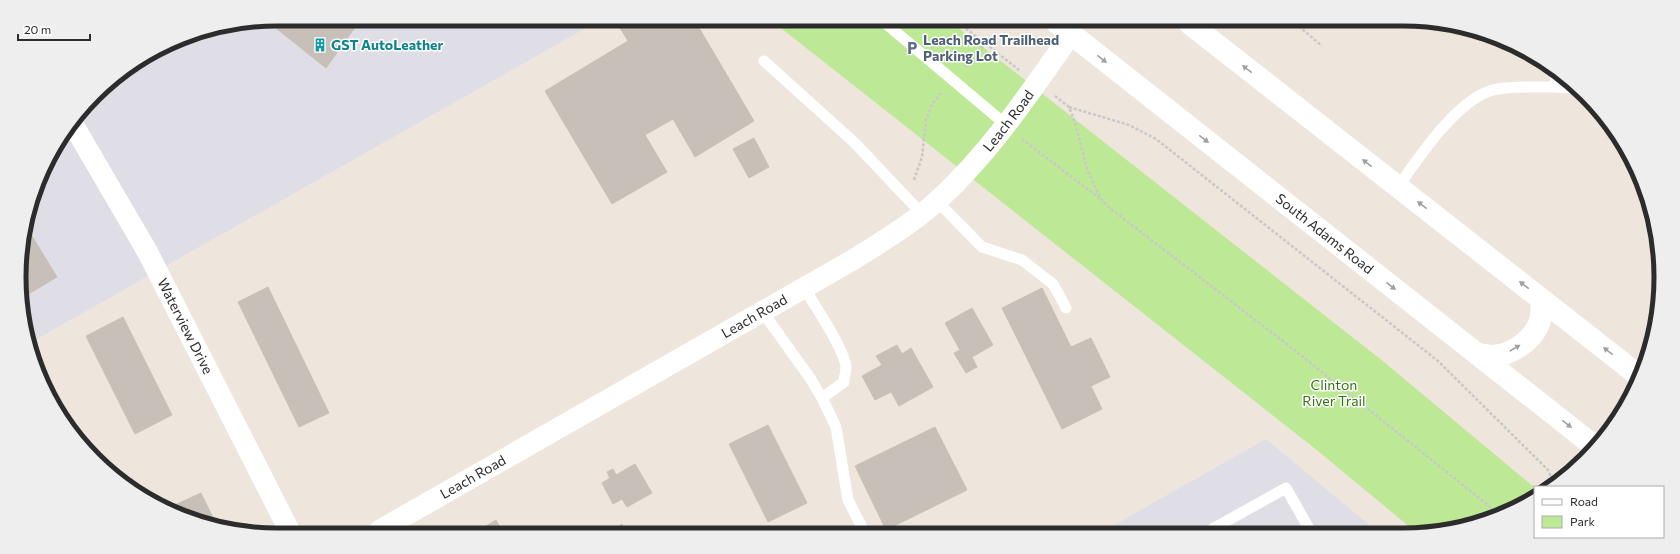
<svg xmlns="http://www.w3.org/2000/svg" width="1680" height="554" font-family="Commissioner,sans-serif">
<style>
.industrial{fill:#dfdee7}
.green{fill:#bde996}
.building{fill:#c6c0b8;stroke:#cac0b6}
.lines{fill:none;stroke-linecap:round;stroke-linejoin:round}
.path{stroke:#c8c8c8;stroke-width:2.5;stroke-dasharray:3 2;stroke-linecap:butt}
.service{stroke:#fff;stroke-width:11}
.minor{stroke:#fff;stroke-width:21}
.secondary{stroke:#fff;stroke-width:22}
.oneway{fill:#a0a0a0}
.labels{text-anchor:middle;stroke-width:3;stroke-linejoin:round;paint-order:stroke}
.service-label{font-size:14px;font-weight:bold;fill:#4e5e75;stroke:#fff;text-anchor:start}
.culture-label{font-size:14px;font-weight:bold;fill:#0d838f;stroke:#fff;text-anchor:start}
.street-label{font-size:14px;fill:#2c2c2c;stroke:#fff}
.park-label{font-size:14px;fill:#347015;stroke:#fff}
.rim{fill:none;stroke:#2c2c2c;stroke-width:5}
</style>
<rect width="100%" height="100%" fill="#eee5dd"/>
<path class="industrial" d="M277,19L600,20L28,344L21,244L46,163L107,83L178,39Z
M1266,439L1379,533L1102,532Z"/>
<path class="green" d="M772,21L951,22L1384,362L1535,488V496L1517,508L1437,533H1417L1318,451Z"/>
<path class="building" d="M277,19H361L326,68L267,21Z
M621,20L695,21L754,121L695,157L673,119L645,135L667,172L612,204L545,91L628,41L617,23Z
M754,138L769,167L749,178L733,149Z
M26,226L57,277L25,296L21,244Z
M268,287L329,413L299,427L238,302Z
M1042,288L1071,347L1091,338L1110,377L1091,386L1102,409L1062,429L1002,308Z
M972,308L993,345L972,357L977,367L966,373L954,353L960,350L945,323Z
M123,317L172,415L135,434L86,336Z
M897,345L902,354L911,348L933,387L899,406L891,392L875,400L862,376L882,365L876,356Z
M768,425L807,503L768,522L729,444Z
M935,427L967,490L886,530L855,466Z
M635,464L652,493L627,507L622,499L613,504L602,483L610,478L607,472L613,469L616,475Z
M132,478L140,494L133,491L124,482Z
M201,493L217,526L178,510L175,505Z
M496,520L502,531H482L481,529Z
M622,524L626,531H610Z"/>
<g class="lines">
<path class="path" d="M958,22L1019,70
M1295,23L1322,46
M965,67L985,44
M1055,96L1069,107L1075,122L1087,169L1100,198L1111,209L1288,345L1499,514
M1069,107L1129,125L1156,139L1438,361L1548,470L1554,484
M1022,139L1099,198
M914,180L922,157L926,120L932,104L941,93"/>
<path class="service" d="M884,22L1005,124
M764,61L855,143L922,214
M1555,87L1572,88
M1398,187C1419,157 1460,95 1497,89C1514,86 1537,87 1555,87L1556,72
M937,201L982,247L1022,260L1053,284L1066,308
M804,287C815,307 843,346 846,367C846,372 844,377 844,382L822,398
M762,311L810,378L822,398L836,427L848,500L864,531
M1207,532L1286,488L1311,532"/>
<g class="minor">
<path id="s1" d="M74,126L147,251L289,530"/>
<path id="s2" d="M380,530L851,261C880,243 910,225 936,202C989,154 1030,93 1071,34"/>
</g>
<g class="secondary">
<path id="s3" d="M1056,22L1594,446"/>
<path d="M1189,23L1638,375"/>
<path d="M1477,354C1482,354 1488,356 1493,356C1511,355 1530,342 1538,326C1542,318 1542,308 1541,299"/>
</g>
</g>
<defs><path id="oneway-solid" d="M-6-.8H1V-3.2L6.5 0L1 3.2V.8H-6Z"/></defs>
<g class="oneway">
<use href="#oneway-solid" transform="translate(1102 59) rotate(38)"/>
<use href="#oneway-solid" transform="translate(1247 69) rotate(-142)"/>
<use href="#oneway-solid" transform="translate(1204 139) rotate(38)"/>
<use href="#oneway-solid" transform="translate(1367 163) rotate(-142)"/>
<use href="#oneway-solid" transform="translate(1422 205) rotate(-142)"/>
<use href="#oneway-solid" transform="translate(1524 285) rotate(-142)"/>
<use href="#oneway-solid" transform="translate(1391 286) rotate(38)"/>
<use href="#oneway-solid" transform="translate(1515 348) rotate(-31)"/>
<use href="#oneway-solid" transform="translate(1608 351) rotate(-142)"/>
<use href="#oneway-solid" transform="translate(1567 424) rotate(38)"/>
</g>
<defs>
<g id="building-bare" transform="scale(1.08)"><path d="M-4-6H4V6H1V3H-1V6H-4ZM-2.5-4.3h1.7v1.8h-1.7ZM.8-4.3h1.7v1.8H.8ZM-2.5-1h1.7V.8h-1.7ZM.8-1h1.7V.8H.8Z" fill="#0f9aa8" stroke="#fff" stroke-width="2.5" paint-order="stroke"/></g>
<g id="parking-bare" transform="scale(1.08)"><path d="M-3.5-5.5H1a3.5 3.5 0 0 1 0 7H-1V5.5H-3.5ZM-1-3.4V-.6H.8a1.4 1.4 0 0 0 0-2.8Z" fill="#5c6f8a" stroke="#fff" stroke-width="2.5" paint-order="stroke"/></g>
</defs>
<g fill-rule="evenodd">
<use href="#building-bare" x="320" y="45"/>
<use href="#parking-bare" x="912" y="48"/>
</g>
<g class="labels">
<g class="service-label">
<text x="923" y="45">Leach Road Trailhead<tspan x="923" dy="16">Parking Lot</tspan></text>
</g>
<g class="culture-label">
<text x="331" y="50">GST AutoLeather</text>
</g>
<g class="street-label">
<text dy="5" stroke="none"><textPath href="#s2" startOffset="755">Leach Road</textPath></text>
<text dy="5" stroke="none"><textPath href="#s3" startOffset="342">South Adams Road</textPath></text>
<text dy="5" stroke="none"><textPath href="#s2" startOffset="431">Leach Road</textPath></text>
<text dy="5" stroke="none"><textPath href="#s1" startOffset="229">Waterview Drive</textPath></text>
<text dy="5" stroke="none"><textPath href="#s2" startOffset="107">Leach Road</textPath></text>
</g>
<g class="park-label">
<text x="1334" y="390">Clinton<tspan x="1334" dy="16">River Trail</tspan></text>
</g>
</g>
<path d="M0 0H1680V554H0ZM277 26H1403A251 251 0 0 1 1654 277V277A251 251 0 0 1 1403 528H277A251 251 0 0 1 26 277V277A251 251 0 0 1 277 26Z" fill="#eee" fill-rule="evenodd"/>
<path class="rim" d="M277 26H1403A251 251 0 0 1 1654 277V277A251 251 0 0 1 1403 528H277A251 251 0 0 1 26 277V277A251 251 0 0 1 277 26Z"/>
<rect x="1534" y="486" width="130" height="52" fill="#ffffff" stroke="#ababab"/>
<rect x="1542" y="499" width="20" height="6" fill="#ffffff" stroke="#ababab"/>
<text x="1570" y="506" font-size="12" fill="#2c2c2c">Road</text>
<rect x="1542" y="516" width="20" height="12" fill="#bde996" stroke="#ababab"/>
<text x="1570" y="526" font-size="12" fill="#2c2c2c">Park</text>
<path d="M18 34v6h72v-6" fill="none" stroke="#2c2c2c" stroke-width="2"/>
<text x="24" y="34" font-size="12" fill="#2c2c2c" stroke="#ffffff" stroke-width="3" paint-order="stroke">20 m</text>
</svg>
